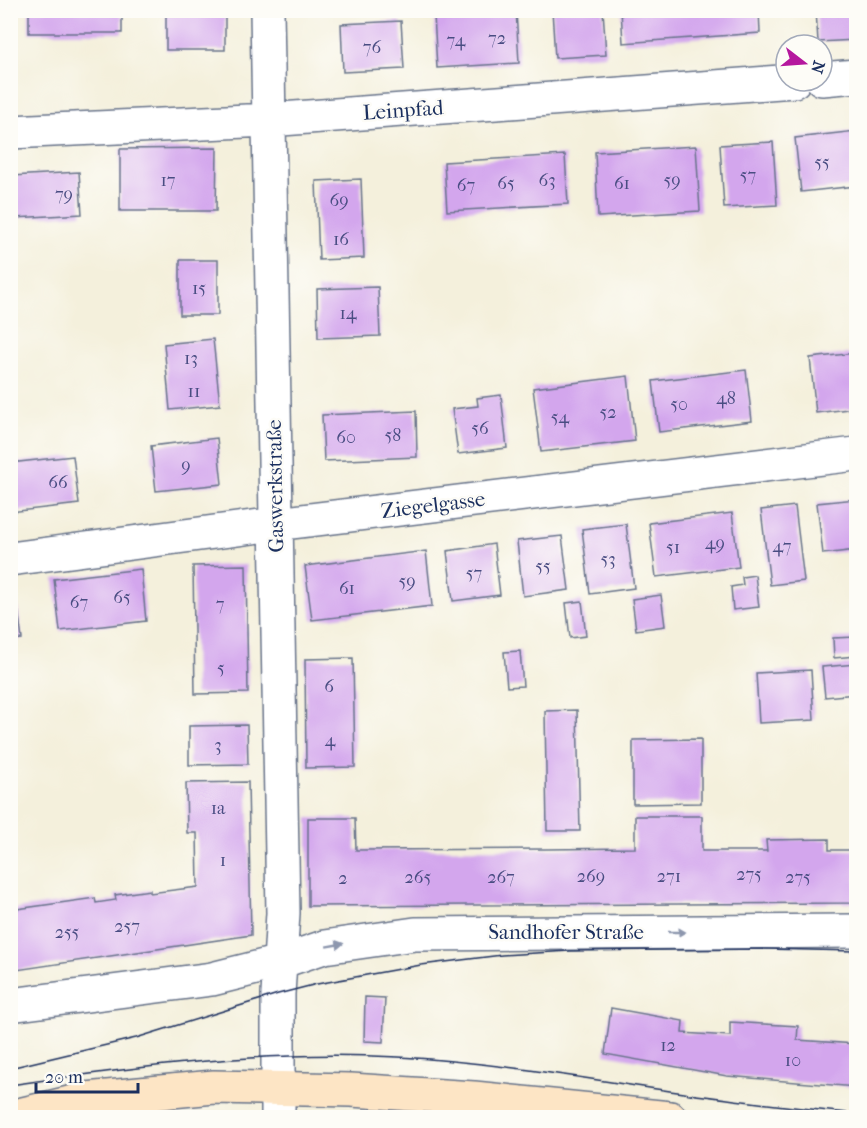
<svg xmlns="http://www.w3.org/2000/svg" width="867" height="1128" font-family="'IM FELL French Canon',serif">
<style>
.building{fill:#d3a6ed}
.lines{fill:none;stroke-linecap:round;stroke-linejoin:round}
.street-casing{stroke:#67738a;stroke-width:36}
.secondary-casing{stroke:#67738a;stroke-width:36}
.street{stroke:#fff;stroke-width:33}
.secondary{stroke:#fde5c5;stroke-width:33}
.tram{stroke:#1b2f5e;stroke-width:1.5}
.oneway{fill:#8d97ae}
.labels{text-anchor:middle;stroke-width:5;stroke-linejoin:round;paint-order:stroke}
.number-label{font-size:18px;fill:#494d82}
.street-label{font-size:21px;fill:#1b2f5e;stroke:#fdfcf7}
</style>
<rect width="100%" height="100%" fill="#fdfcf7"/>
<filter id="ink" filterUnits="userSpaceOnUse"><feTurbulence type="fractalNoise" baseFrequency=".0167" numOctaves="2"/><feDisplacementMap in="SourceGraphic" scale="12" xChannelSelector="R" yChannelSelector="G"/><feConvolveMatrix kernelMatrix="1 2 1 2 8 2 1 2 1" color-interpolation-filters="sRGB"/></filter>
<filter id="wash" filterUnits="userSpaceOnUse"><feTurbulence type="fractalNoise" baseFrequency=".008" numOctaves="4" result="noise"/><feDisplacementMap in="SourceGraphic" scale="24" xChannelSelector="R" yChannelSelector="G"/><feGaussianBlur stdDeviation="1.35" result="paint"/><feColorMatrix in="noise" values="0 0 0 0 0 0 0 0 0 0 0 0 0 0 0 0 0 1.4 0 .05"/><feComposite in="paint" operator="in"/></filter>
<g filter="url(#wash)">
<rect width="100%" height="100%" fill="#f4f0dc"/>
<g id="blocks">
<path class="building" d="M29,10H122V33H29Z
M166,10H225V50H166Z
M516,10L519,63L437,68L434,15Z
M552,10H603L606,55L555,58Z
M621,10H759L760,33L623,43Z
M816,10H856V40L818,42Z
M401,21L404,69L343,72L341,24Z
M856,131V186L801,192L795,138Z
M773,142L777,205L724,208L720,145Z
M696,146L700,211L598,217L595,152Z
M217,148L216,211H120V149Z
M565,155L568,204L447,211L444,162Z
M79,172L82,214L15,218L12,176Z
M361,179L364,258L319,260L316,181Z
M180,260H218V315H180Z
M378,287L380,336L318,338L317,289Z
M213,339L220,405L170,410L164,344Z
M856,353V408L816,413L810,358Z
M746,370L752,421L659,432L653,381Z
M628,376L635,441L541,452L533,388Z
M501,395L507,448L458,454L452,409L478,406L477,398Z
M416,411L417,457L324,461L322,415Z
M217,438L222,484L156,491L151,446Z
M73,456L79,504L10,512V463Z
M856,499V550L823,554L817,503Z
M795,506L804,581L770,585L761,510Z
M732,513L739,567L656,577L649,523Z
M626,524L634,588L590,594L582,529Z
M562,536L569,590L523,596L517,541Z
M494,544L500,595L453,601L447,551Z
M426,551L432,606L312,620L305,566Z
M246,565L248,693L195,694L193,566Z
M141,569L146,621L60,631L54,579Z
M755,575L759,607L733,610L731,587L743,585L742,577Z
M15,586L22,639L10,640V587Z
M661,595L665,626L636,630L632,599Z
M582,601L586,636L570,638L566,603Z
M856,637V656L834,658L833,638Z
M520,651L523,686L507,687L504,652Z
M353,658L355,767L306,768L305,659Z
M856,664V694L825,697L822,667Z
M811,670L814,720L759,723L756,673Z
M577,710L580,831H547L545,711Z
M247,725L248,764L189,765V726Z
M701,739V803L633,804V740Z
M248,782L251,935L10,971V910L95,898L96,903L116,900L115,895L150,890V893L198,887L197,833H187L186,783Z
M635,816H702V851H767L766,840L829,839V850H856V903L308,906V818H355L356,850L546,849L635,848Z
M365,997L385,998L383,1042L364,1041Z
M611,1008L683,1021L682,1033L730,1036V1022L798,1026L797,1040L856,1044V1087L727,1076L605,1054Z"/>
</g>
</g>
<g filter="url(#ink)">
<use href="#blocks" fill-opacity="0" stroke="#67738a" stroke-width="1.5"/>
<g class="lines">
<g class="street-casing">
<path id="street" d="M267,10L283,913L278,994V1118
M822,79L856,76
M10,132L268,120L794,81
M10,559L276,524L856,454
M10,1005L212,979L280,962L324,947L415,934L856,931"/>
</g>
<g class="secondary-casing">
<path id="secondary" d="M10,1117L86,1099L214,1087L351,1090L474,1098L670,1118"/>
</g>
<use href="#street" class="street"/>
<use href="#secondary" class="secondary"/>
<path class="tram" d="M10,1068L136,1038L278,994L317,984L421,965L502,955L570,951L765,949L856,951
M10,1085C142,1066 265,1050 398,1057C496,1062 593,1080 690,1094C745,1102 801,1108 856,1114"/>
</g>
<defs><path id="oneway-solid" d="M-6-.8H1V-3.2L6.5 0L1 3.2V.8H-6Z" transform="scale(1.5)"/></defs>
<g class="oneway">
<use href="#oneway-solid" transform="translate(677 932)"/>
<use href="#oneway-solid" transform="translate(335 945) rotate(-10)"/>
</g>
</g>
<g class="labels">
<g class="number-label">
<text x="497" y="44">72</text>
<text x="456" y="46">74</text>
<text x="372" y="53">76</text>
<text x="822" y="168">55</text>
<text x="748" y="181">57</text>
<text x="168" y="186">17</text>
<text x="547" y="186">63</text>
<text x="672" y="186">59</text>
<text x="506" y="189">65</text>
<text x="622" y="189">61</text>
<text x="466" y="191">67</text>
<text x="64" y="200">79</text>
<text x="339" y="206">69</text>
<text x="341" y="245">16</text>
<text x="199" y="294">15</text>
<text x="348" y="319">14</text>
<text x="191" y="364">13</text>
<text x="194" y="397">11</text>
<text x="726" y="404">48</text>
<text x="679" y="410">50</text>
<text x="608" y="418">52</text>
<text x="560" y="423">54</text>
<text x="480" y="434">56</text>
<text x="393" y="441">58</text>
<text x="346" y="443">60</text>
<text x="186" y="471">9</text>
<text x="58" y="488">66</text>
<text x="715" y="549">49</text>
<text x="782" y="552">47</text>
<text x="673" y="553">51</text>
<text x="608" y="565">53</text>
<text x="543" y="572">55</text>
<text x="474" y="579">57</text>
<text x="407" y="587">59</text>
<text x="347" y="594">61</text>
<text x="122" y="603">65</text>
<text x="79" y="608">67</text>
<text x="220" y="610">7</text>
<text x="221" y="674">5</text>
<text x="329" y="692">6</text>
<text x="330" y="746">4</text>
<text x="218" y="751">3</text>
<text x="218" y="814">1a</text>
<text x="223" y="866">1</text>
<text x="749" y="880">275</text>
<text x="591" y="882">269</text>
<text x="669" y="882">271</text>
<text x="418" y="883">265</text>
<text x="501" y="883">267</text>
<text x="798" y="883">275</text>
<text x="343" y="884">2</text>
<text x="127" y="932">257</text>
<text x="67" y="938">255</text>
<text x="668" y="1051">12</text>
<text x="793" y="1066">10</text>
</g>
<g class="street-label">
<text transform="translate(403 110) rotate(-4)" y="7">Leinpfad</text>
<text transform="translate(275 486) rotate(-91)" y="7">Gaswerkstraße</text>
<text transform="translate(433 505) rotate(-7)" y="7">Ziegelgasse</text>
<text x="566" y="939">Sandhofer Straße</text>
</g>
</g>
<rect width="867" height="1128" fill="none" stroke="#fdfcf7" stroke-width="36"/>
<g transform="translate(804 63) rotate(107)"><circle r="28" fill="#fdfcf7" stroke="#a3aaba" stroke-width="1.5"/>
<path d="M0-4.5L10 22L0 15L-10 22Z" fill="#b5179e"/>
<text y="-9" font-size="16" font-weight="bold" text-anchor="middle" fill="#1b2f5e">N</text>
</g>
<path d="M36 1083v9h102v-9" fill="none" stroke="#1b2f5e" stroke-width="3"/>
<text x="45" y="1083" font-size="18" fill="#1b2f5e" stroke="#fdfcf7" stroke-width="4.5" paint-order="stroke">20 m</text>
</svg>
